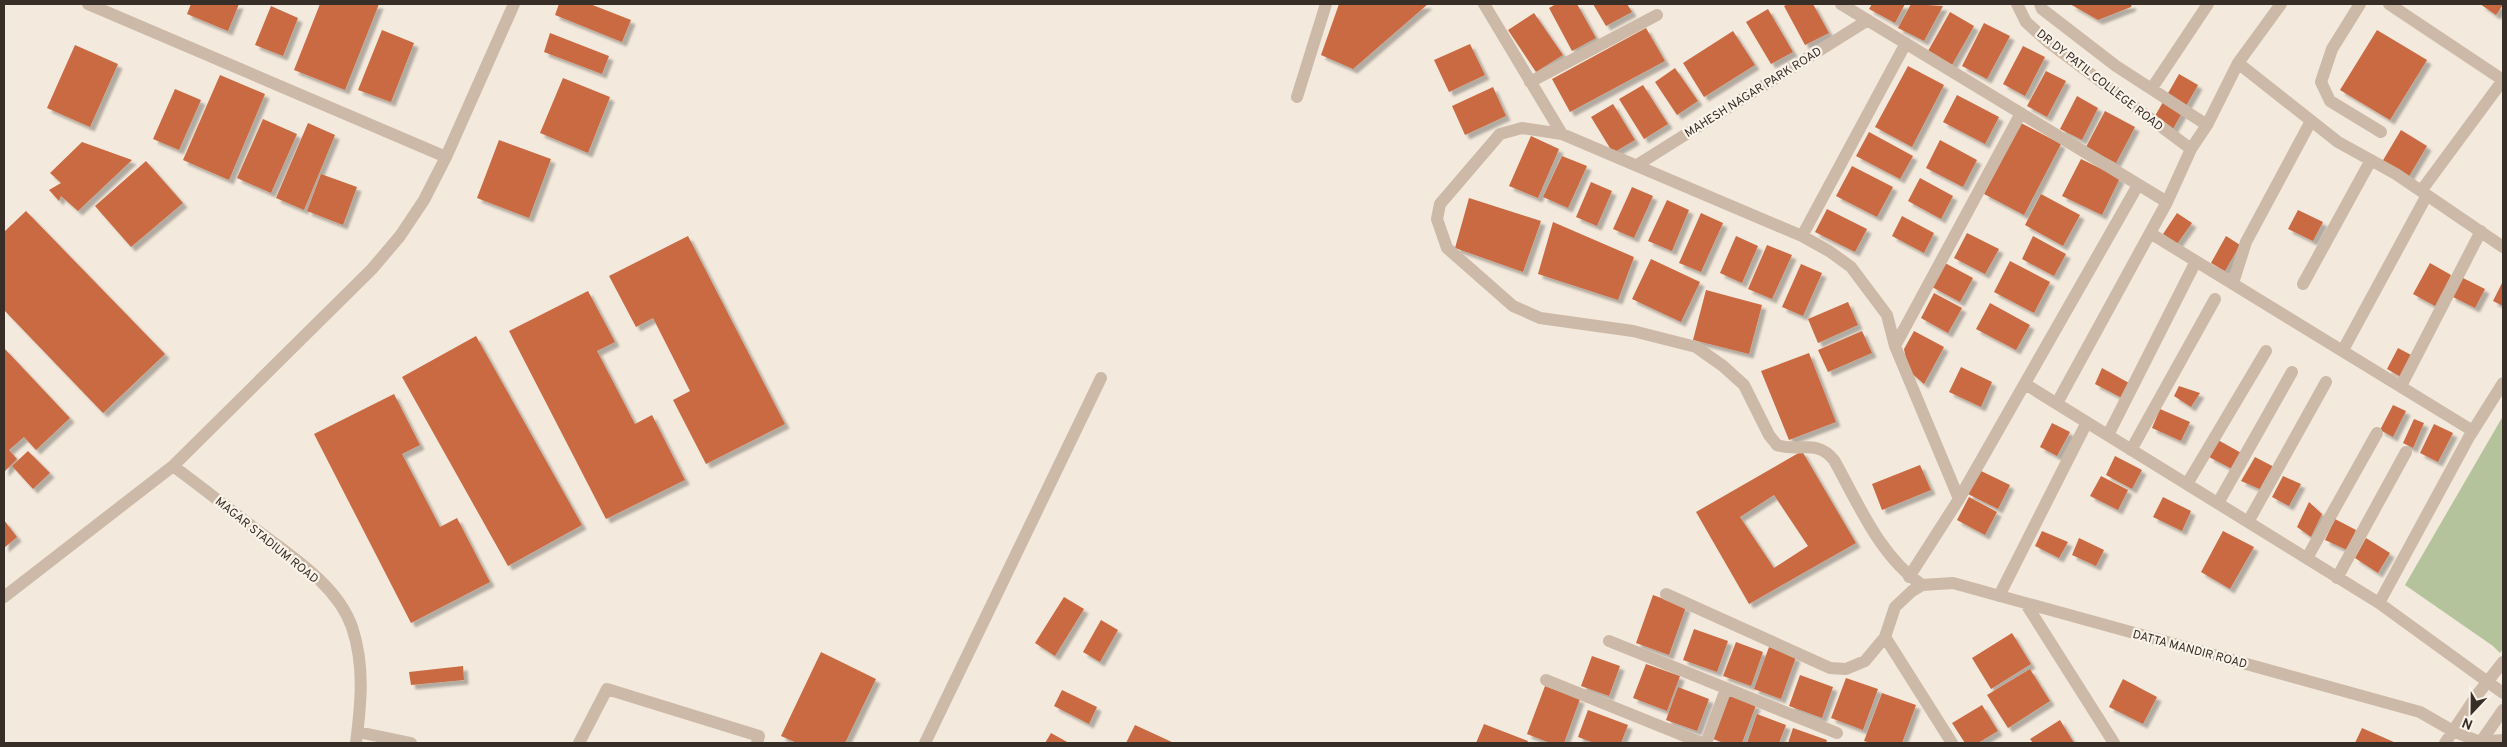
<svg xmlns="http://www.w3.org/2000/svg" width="2507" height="747" font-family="Overpass,sans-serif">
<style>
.green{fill:#b4c39b}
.building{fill:#ca6a43;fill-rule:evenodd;filter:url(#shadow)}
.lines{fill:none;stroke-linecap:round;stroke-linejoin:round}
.minor{stroke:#ccb9a7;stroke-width:12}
.labels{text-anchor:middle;stroke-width:4.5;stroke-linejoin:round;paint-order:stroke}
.street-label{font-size:12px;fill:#382e28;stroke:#faf3e9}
</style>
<defs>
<filter id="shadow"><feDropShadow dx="4.5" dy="4.5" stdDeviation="1" flood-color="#0004"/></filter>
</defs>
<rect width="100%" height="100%" fill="#f3e9dc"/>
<path class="green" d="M2503,416V649L2500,653L2493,646L2405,585Z"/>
<path class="building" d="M191,4H239L228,31L187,14Z
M320,4H379L345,90L294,70Z
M559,4H590L631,20L622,42L555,15Z
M1339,4H1428L1353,69L1321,55Z
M1556,4H1577L1596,38L1572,51L1549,8Z
M1593,4H1627L1632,12L1606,26Z
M1788,4H1813L1829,33L1805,45L1784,6Z
M1872,4H1905L1895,23L1869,9Z
M1911,4L1943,6L1924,41L1898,28Z
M2070,4H2132L2131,7L2098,20Z
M2480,4H2502L2503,5L2496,15Z
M271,6L298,18L283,56L255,45Z
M1768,9L1793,52L1771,64L1746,22Z
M1950,12L1974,26L1952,65L1928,51Z
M1534,13L1563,55L1536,72L1508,30Z
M1984,23L2010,36L1987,79L1962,66Z
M1646,28L1665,61L1570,112L1552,79Z
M382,30L414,43L391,102L358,90Z
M2377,30L2427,60L2390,120L2340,90Z
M1733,31L1755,65L1704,97L1683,63Z
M550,33L609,56L602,74L544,52Z
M1470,44L1485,75L1449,92L1434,60Z
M75,45L118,64L90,127L47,108Z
M2023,46L2045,57L2025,96L2003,84Z
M1908,66L1944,85L1912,147L1875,127Z
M1675,68L1698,101L1677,115L1655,82Z
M2046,71L2066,81L2047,117L2027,106Z
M2179,74L2198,85L2170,134L2151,123Z
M220,75L265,94L229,180L183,160Z
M563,78L610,97L588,153L540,133Z
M1643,85L1668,124L1644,139L1619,99Z
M1493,87L1506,116L1465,135L1452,106Z
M175,89L201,100L179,150L153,139Z
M1957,95L1999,117L1985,144L1943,122Z
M2077,96L2098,108L2082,140L2060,129Z
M1613,104L1635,140L1613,153L1591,117Z
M2105,111L2135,127L2116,163L2086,147Z
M263,119L297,134L271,193L237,178Z
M308,123L335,135L304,210L276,198Z
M2021,123L2061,144L2024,215L1984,194Z
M2401,130L2427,146L2408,178L2382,162Z
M1869,132L1913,156L1900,179L1856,156Z
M1531,136L1559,149L1538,198L1509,186Z
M499,140L551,159L529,218L477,198Z
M1940,140L1977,160L1963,187L1926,168Z
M82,142L132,160L78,211L61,196L59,201L49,190L61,183L50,173Z
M1562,156L1587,166L1568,208L1543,197Z
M2081,159L2120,178L2102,215L2062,196Z
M146,161L183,203L131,247L95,206Z
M1852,166L1893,187L1877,217L1836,196Z
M321,174L357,187L343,225L307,211Z
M1920,178L1953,196L1941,219L1908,201Z
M1591,182L1612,191L1597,226L1576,217Z
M1632,187L1653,196L1634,238L1613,229Z
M2041,194L2080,215L2063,246L2025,225Z
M1469,198L1541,221L1523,272L1455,248Z
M1667,200L1689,210L1672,251L1648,241Z
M1827,209L1867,229L1855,252L1815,232Z
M2298,210L2323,222L2313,241L2288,229Z
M26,211L165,354L103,413L4,310V232Z
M1701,213L1723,223L1701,272L1679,263Z
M2177,213L2192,223L2177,244L2163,234Z
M1902,216L1934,233L1924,253L1892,236Z
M1553,222L1634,257L1618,300L1538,274Z
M1967,233L1999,249L1985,274L1954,258Z
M688,236L785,424L706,464L673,400L690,391L653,318L636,327L609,276Z
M1736,236L1758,246L1742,283L1720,273Z
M2033,236L2066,254L2054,276L2022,259Z
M2226,236L2240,245L2225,271L2211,263Z
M1767,245L1792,255L1772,299L1748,289Z
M1651,259L1700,282L1681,322L1632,299Z
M2010,261L2050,282L2034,313L1994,292Z
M1945,263L1973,278L1960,302L1932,287Z
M2430,263L2451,275L2435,306L2413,294Z
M1801,264L1822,273L1803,316L1782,307Z
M2461,277L2485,289L2475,308L2451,296Z
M2503,281V306L2493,301Z
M1706,290L1762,305L1749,354L1693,340Z
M588,291L615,342L597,351L635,424L652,415L685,480L606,519L509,331Z
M1934,293L1962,308L1948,333L1921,318Z
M1848,302L1858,325L1818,343L1808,319Z
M1990,303L2030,325L2016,350L1976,329Z
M1862,331L1872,353L1828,372L1818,350Z
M1914,331L1944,347L1924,384L1908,370L1904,349Z
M476,336L582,525L508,566L402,377Z
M4,348L70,418L36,450L24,437L9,450L17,459L4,472Z
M2398,348L2413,356L2401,377L2387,369Z
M1809,353L1836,422L1789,440L1761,371Z
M1961,367L1992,382L1981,407L1949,392Z
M2102,368L2129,383L2122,398L2095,384Z
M2179,386L2200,393L2191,407L2174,396Z
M394,394L420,445L402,454L440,527L457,518L490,582L411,623L314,434Z
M2393,405L2406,411L2393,437L2380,430Z
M2160,409L2190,422L2181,441L2152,428Z
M2414,419L2424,423L2413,448L2403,443Z
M2052,423L2070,432L2057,456L2040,447Z
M2434,424L2453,433L2438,462L2420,453Z
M2218,440L2243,454L2234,470L2209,457Z
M28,451L50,473L33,489L12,466Z
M1802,451L1856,543L1749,604L1696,512ZM1774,495L1808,546L1774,568L1740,517Z
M2115,456L2142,470L2132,489L2106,475Z
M2255,457L2274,467L2262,490L2241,481Z
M1920,465L1931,490L1882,510L1872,484Z
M1979,470L2010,485L1998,509L1968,494Z
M2101,476L2128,490L2118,510L2090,496Z
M2283,476L2301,484L2289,506L2272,497Z
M1969,497L1997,512L1985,535L1957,520Z
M2163,497L2191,511L2182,531L2153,517Z
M2309,502L2322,514L2311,537L2297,527Z
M2335,519L2356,530L2347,550L2325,540Z
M4,520L17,537L4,548Z
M2042,531L2068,542L2059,558L2035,546Z
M2223,531L2254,547L2230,589L2201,572Z
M2079,538L2104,550L2096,566L2072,555Z
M2366,538L2390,553L2378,573L2355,558Z
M1653,595L1686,607L1669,655L1636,643Z
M1064,597L1084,609L1055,656L1035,643Z
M1101,620L1118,630L1100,662L1083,652Z
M1694,629L1728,641L1717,672L1683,660Z
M2012,633L2031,664L1991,689L1972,658Z
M1736,642L1763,652L1751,686L1723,676Z
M1769,647L1796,657L1781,699L1754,689Z
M821,652L876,679L845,743H797L781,736Z
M1592,656L1620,666L1609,696L1581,686Z
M1646,664L1680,676L1667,711L1633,698Z
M463,666L464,680L411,685L409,672Z
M2030,669L2050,701L2008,728L1987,695Z
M1800,675L1833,687L1822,718L1789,706Z
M1846,678L1878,689L1863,730L1831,718Z
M2123,679L2157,697L2143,724L2109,707Z
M1545,686L1580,699L1564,743H1550L1527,734Z
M1678,687L1709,699L1697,731L1666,720Z
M1062,690L1097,707L1089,724L1054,706Z
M1882,693L1916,705L1902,743H1871L1864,741Z
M1729,695L1756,705L1742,743H1724L1713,739Z
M1982,705L1998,731L1978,743H1965L1952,723Z
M1588,710L1628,725L1621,743H1594L1578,737Z
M1757,714L1786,725L1779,743H1747Z
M2060,720L2074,743H2033L2030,739Z
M1484,724L1528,741L1527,743H1476Z
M1135,725L1174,743H1126Z
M1793,728L1827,740L1826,743H1788Z
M2362,728L2396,743H2355Z
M1051,733L1069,743H1045Z"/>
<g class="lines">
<path class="minor" d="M88,4L446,157
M1484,4L1562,134
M1841,4L2167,202
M2017,4L2026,22L2048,42L2191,149
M2040,4L2042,9L2116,66L2207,125
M2360,4L2332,49L2321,82L2330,101L2381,132
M2389,4L2503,80L2421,191
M2238,63L2338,142L2396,174L2503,247
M1530,82L1657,15
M2152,88L2208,4
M1297,97L1326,4
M1637,165L1868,20
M2150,233L2473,431
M1802,236L1906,43
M2233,283L2246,242L2311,121
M2303,284L2371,160
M1895,346L2021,113
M2343,350L2427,195
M2025,384L2379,603L2503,693
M2401,386L2481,231
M2057,403L2167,202L2191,149L2207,125L2238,63L2281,4
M2108,435L2196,261
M2131,450L2215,299
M173,466C200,486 227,507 254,528C289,555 337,584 352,627C365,666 361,704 356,743
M2187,484L2266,351
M2218,503L2292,372
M2248,522L2326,382
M2307,558L2377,433
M1909,577L1959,499L2138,185
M2337,578L2406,452
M1922,585C1880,557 1858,503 1834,460C1816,438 1799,453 1777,445L1769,435L1744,385L1723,366L1696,347L1633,331L1540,318L1513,306L1447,248L1437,219L1440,204L1500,134L1522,128L1562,134L1802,236L1829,251L1851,267L1887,315L1895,346L1959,499
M1666,594L1830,668L1846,669L1865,661L1885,637L1895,607L1912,591L1922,585L1953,583L2420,712L2453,731L2480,742L2503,740
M1999,596L2087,422
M4,597L173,466L372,269L400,236L424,200L446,157L514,4
M2379,603L2469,437L2503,383
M2026,604L2114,743
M1885,637L1952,743
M1609,641L1837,733
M1546,680L1702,743
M358,732L411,743
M579,743L607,689L759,736L757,743
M925,743L1101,378
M1706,743L1726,689
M2445,743L2477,695L2503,662
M2480,743L2503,710"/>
</g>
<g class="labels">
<g class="street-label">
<text transform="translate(2100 80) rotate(38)" y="4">DR DY PATIL COLLEGE ROAD</text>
<text transform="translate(1753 92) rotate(-32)" y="4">MAHESH NAGAR PARK ROAD</text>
<text transform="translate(267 540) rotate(39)" y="4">MAGAR STADIUM ROAD</text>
<text transform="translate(2190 649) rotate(15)" y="4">DATTA MANDIR ROAD</text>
</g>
</g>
<rect width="2507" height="747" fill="none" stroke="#382e28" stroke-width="10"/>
<g transform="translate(2472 712) rotate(202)" stroke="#faf3e9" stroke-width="4" paint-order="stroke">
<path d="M0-4L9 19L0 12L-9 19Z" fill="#382e28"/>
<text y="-8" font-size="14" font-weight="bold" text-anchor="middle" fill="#382e28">N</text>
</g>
</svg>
